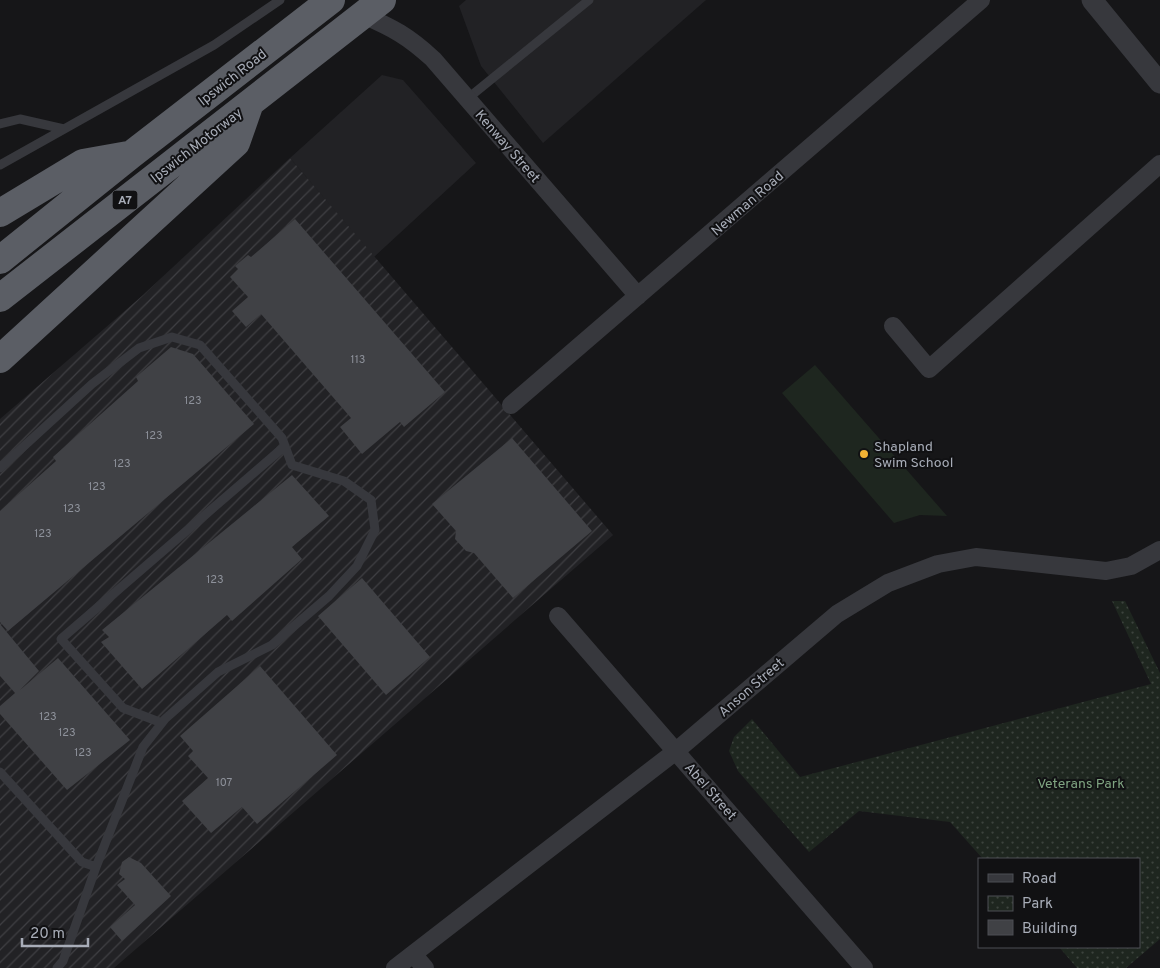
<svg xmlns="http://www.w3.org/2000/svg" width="1160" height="968" font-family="Overpass,sans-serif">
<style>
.built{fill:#222225}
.industrial{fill:url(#industrial-furrows)}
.green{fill:#1e261f}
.park{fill:url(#park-dots)}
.building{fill:#404145}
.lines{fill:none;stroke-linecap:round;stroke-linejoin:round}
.service{stroke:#37383d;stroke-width:9}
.minor{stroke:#37383d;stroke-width:18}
.tertiary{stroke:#37383d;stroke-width:21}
.trunk{stroke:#5b5e65;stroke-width:28}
.poi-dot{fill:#f2b134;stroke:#111113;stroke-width:2}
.labels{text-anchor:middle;stroke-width:4;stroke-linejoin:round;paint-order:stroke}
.number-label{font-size:11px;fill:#8e929b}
.shield{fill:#111113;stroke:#7b7e86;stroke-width:1}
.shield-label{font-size:12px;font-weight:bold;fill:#a8adb8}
.street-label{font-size:14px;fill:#a8adb8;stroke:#111113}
.poi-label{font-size:14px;fill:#a8adb8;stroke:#111113;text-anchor:start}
.park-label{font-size:14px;fill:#7fa381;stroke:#111113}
</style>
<defs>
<pattern id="industrial-furrows" width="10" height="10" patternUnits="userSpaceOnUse" patternTransform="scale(1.25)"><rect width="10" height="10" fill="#222225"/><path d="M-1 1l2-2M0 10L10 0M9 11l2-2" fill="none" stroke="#3f3f43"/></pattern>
<pattern id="park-dots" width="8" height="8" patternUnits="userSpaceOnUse" patternTransform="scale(1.25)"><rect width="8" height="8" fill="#1e261f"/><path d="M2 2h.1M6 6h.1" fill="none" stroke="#3c433d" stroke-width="1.8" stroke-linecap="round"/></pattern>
</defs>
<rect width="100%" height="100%" fill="#161618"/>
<path class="built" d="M466,0H706L543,143L481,66L459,6Z
M382,75L403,80L476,163L374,257L290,158Z"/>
<path class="industrial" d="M290,158L613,535L114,968H0V419L142,296Z"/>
<path class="green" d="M815,365L947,516L920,515L894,523L782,393Z"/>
<path class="park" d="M1112,601H1125L1160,673V939L1126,968H1077L1059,947H1139V859H983L950,822L859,811L809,852L738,771L729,751L734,737L752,719L800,777L1151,684Z"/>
<path class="building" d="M295,219L445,392L404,427L400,422L362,454L340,427L351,418L261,314L246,327L232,311L248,297L230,277L238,269L235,266L248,255L251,257Z
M171,347L193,354L254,424L8,631L0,622V511L56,461L53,457L138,381L136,377Z
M512,438L592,531L513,598L474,553L466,551L455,539L456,531L432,504Z
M292,475L329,516L292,547L302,559L232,621L227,615L142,689L101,642L109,637L102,630Z
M362,578L430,657L386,695L318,616Z
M0,624L39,671L20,690L58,658L130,740L67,790L0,714V706L15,693L0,676Z
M260,666L337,755L257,824L242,807L211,833L182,801L208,778L188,756L193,751L180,736Z
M129,857L141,863L171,896L122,941L110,927L135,905L117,885L125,879L119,874L122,862Z"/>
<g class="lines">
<path class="service" d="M467,99L589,0
M0,124L20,119L64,129
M0,165L214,45L280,0
M0,468L92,384L139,348L172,337L200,345L282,438L292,465L344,481L371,500L375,530L357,566L329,596L272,645L218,672L165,719L143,747L96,867L63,961L57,968
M162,723L123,708L61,639L285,446
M0,772L82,862L96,867"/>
<path class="minor" d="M363,15C393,28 408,36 433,59L638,296
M893,326L929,369L1160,164
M511,405L981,0
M558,616L864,968
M413,954L425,968
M395,968L676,751L837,614L888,583L938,564L976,557L1106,571L1131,566L1160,550"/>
<path class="tertiary" d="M1092,0L1160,83"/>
<path class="trunk" d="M0,213L83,163L128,155
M0,260L132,154L331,0
M0,298L382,0
M0,359L236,143L250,103"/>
</g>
<circle class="poi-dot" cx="864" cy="454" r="5"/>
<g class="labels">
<g class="number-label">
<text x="358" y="363">113</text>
<text x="193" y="404">123</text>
<text x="154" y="439">123</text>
<text x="122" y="467">123</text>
<text x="97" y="490">123</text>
<text x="72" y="512">123</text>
<text x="43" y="537">123</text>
<text x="215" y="583">123</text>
<text x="48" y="720">123</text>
<text x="67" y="736">123</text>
<text x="83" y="756">123</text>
<text x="224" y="786">107</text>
</g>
<rect class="shield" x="112.5" y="190.5" width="25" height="19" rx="4"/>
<g class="shield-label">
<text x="125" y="204">A7</text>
</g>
<g class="street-label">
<text transform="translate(232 77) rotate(-38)" y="5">Ipswich Road</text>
<text transform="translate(196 145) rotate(-38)" y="5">Ipswich Motorway</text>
<text transform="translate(508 146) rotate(49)" y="5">Kenway Street</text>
<text transform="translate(747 203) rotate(-41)" y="5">Newman Road</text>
<text transform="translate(751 687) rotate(-41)" y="5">Anson Street</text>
<text transform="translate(711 791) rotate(49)" y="5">Abel Street</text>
</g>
<g class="poi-label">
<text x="874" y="451">Shapland<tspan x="874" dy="16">Swim School</tspan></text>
</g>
<g class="park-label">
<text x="1081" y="788">Veterans Park</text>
</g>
</g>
<rect x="978" y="858" width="162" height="90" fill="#111113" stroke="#4d4f55"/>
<rect x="988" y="874" width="25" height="8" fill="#37383d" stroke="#4d4f55"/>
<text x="1022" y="883" font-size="15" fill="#a8adb8">Road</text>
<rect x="988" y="896" width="25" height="15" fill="url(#park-dots)" stroke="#4d4f55"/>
<text x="1022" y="908" font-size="15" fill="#a8adb8">Park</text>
<rect x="988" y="920" width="25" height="15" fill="#404145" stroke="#4d4f55"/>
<text x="1022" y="933" font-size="15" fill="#a8adb8">Building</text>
<path d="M22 938v8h66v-8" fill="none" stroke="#a8adb8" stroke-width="2.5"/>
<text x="30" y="938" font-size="15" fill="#a8adb8" stroke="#111113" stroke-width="4" paint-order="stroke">20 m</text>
</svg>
